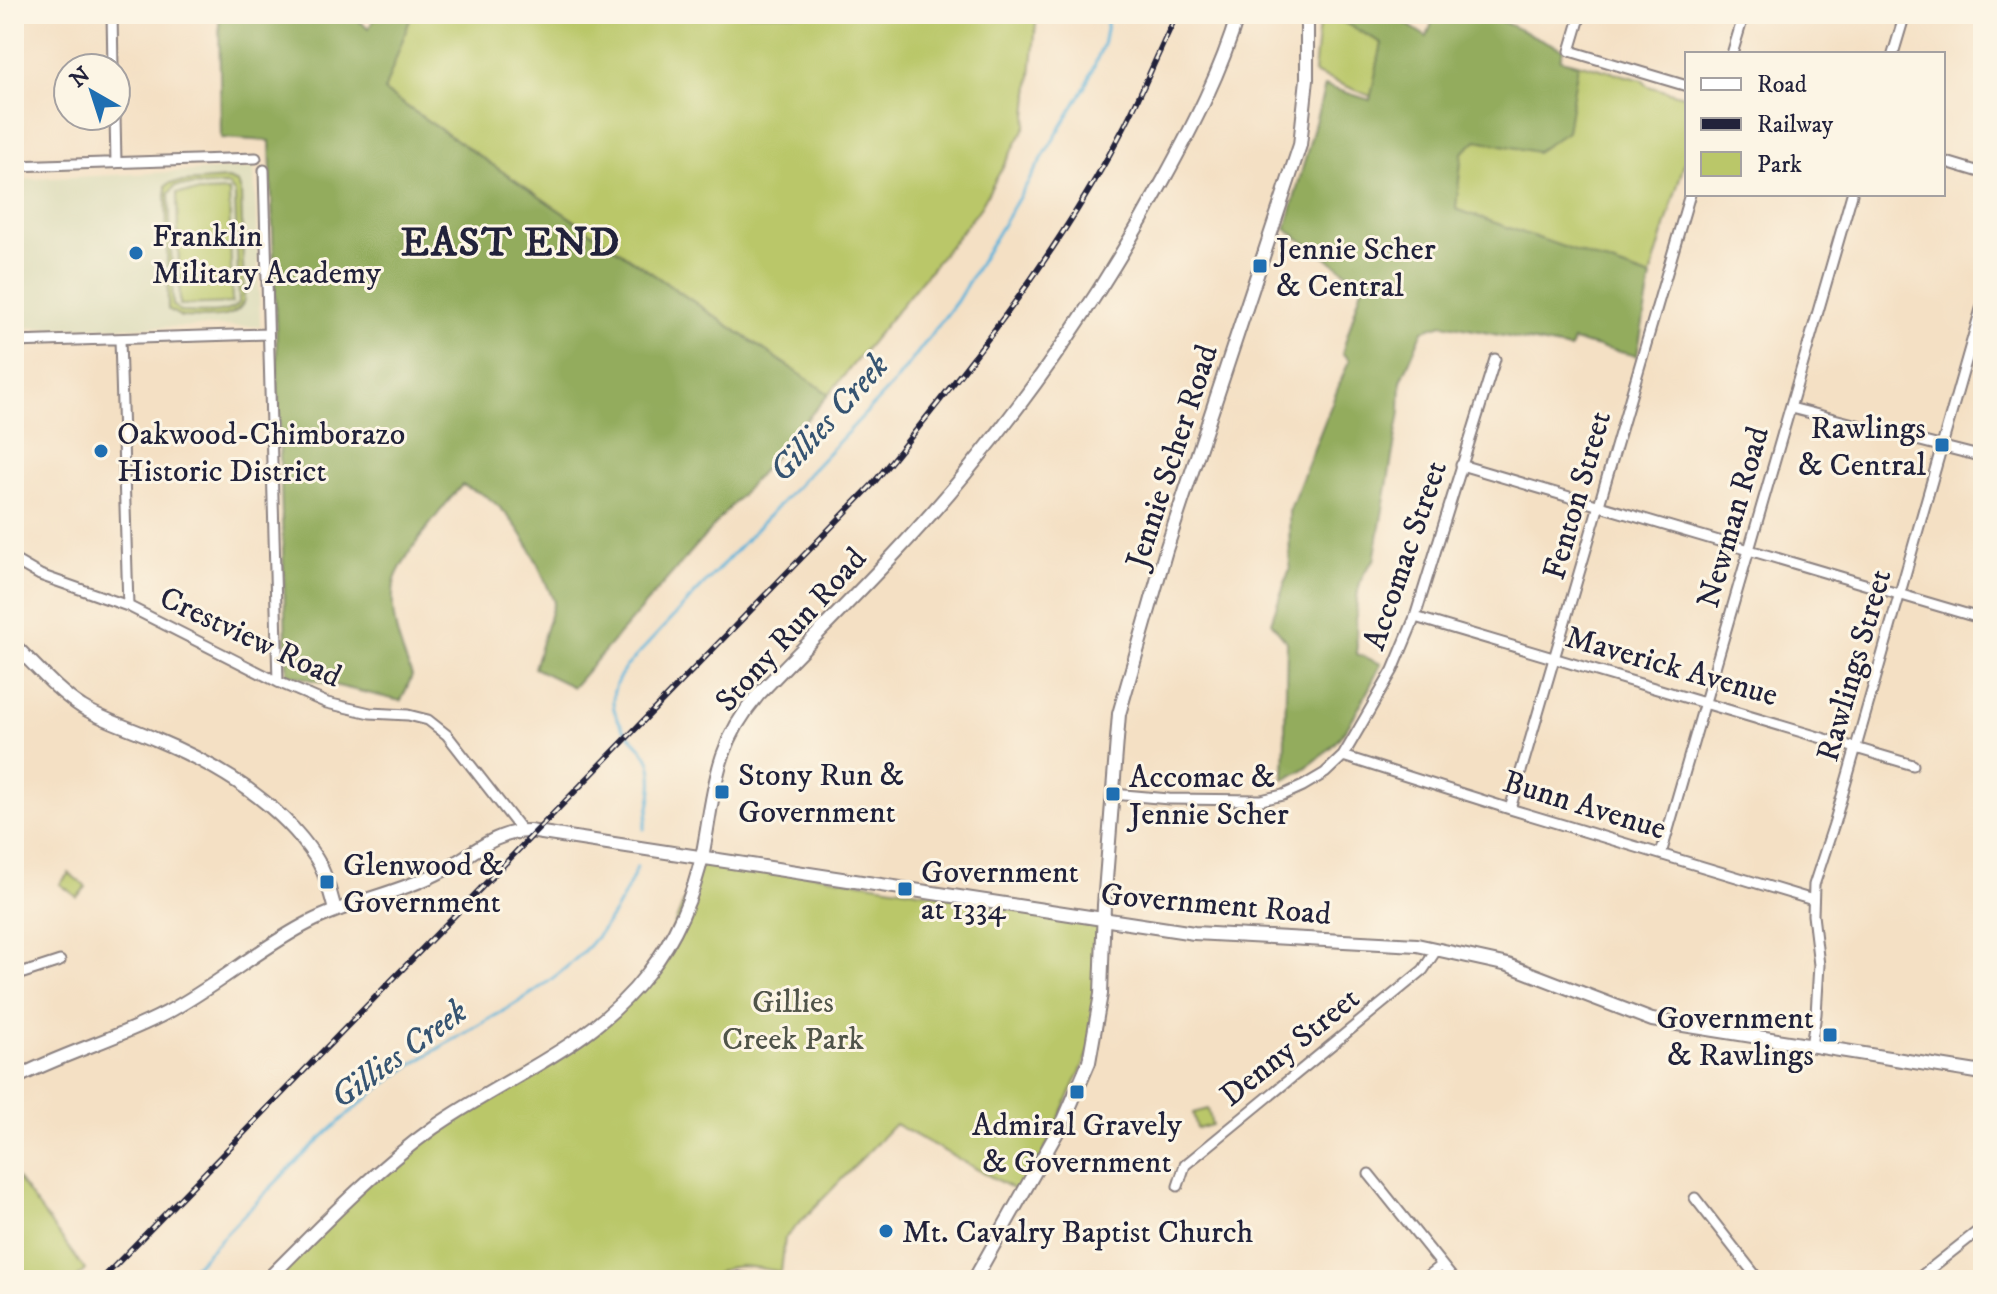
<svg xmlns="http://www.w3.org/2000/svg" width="1997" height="1294" font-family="'IM FELL DW Pica',serif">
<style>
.built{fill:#deddbb}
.green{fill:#bac769;stroke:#6e7452;stroke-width:2;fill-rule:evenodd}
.forest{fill:#93ac5d;stroke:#5a674c;stroke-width:2}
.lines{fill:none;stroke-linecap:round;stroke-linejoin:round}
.stream{stroke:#5cb2d9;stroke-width:3}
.street-casing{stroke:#8b8180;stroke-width:13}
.secondary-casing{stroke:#8b8180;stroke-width:16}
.street{stroke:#fff;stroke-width:9}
.secondary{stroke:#fff;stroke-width:12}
.rail-casing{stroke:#22223b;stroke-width:6}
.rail{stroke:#fcf5e5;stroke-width:3;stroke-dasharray:9;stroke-linecap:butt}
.poi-dot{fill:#1f6fb2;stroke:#fcf5e5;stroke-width:3}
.labels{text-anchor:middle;stroke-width:6;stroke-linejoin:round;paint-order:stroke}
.poi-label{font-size:32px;fill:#22223b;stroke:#fcf5e5;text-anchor:start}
.street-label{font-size:32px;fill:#22223b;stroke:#fcf5e5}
.park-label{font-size:32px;fill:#505449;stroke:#fcf5e5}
.water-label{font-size:34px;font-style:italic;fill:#365472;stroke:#fcf5e5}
.district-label{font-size:40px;font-weight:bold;letter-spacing:2px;fill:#22223b;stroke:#fcf5e5}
</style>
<rect width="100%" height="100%" fill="#fcf5e5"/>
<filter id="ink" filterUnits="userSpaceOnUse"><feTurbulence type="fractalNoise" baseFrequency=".0125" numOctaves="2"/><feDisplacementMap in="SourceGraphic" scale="16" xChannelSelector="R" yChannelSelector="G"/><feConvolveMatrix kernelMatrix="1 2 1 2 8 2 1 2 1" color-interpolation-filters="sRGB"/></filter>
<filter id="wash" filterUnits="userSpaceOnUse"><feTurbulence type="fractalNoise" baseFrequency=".006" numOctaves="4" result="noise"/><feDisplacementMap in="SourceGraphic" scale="32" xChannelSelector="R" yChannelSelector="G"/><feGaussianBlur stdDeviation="1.8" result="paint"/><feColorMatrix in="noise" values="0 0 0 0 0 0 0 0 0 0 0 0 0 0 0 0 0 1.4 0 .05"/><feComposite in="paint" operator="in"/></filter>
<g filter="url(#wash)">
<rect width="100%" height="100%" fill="#f4e0c4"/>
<path class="built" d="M254,168L260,326L14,328V180Z"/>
<path class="green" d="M412,14H1037L1026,126L978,211L829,394L384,91Z
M1320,14H1410L1375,98L1314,73Z
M1570,61L1642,80L1648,86L1687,97V154L1647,287L1430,223L1462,114L1547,139Z
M228,179L238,183L241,191L244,301C235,323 201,317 181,317L168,309L166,186L170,183ZM228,185L235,194L239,303C227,317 199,312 181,312L173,305L169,194L175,186Z
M229,191L232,303L180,305L177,193Z
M702,857L1104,920L1095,1040L1024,1195L895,1124L785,1238L781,1272C756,1268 729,1258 709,1280H267L382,1168L594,1030L663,953Z
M69,873L86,887L77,897L60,884Z
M1208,1109L1212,1125L1197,1129L1193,1113Z
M14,1174L85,1270L75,1280H14Z"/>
<path class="forest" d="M219,14H349L369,28L376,14H412L384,91L829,394L573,687L534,668L554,602C539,566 523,524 490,499C482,493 471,489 462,485C446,503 397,563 394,584C389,617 400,647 412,676L401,701L287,674L270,141L221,138Z
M1338,14H1391L1427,37L1435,14H1504L1503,22L1563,49L1560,60L1578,64L1567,132L1536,152L1477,140L1462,153L1456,209L1651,278L1637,356L1573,341L1570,349L1443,324L1423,330L1401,381L1400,412L1374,561C1350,580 1357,626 1357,654L1381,664C1355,717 1340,753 1284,780L1287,642L1271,622L1290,568L1289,512L1349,360L1342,353L1363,284L1286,229L1325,86L1370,100L1382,43L1339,20Z"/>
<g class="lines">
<path class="stream" d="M644,829C649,807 657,782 649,760C645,750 636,742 629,735C608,712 608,691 626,667L896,381L957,301L1085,87L1103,45L1109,14
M181,1280C246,1214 308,1144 381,1087C479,1011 588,994 637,867"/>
</g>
</g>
<g filter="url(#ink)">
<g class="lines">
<g class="street-casing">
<path id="street" d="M112,14L113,68
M1581,14L1570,51L1687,86
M1732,54L1744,14
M1893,54L1905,14
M115,116L116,163
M1943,161L1983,173
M14,166L256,158
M264,170L278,682
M120,339L128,606
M14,342L268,334
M1791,408L1983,457
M1461,465L1983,619
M14,560L40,575L128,606L278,682L327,703L370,713L408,715L428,720L447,735L522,831
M1415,617L1913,765
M1343,756L1510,809L1813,900
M1113,794L1169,799L1261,800L1283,795L1303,786L1325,773L1343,756L1393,670L1415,617L1495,359
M1510,809L1690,194
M1661,854L1852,194
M14,976L60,961
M1811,1046L1816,1014L1819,965L1813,915L1814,885L1834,824L1983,302
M1369,1174L1454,1280
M1178,1186L1185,1165L1423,970L1437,949
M1695,1198L1759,1280
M729,1280L738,1277L762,1280
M1423,1280L1442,1265
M1916,1280L1983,1227"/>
</g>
<g class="secondary-casing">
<path id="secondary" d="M14,645C36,666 56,690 82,707C105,721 131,728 155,739C215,764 280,802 316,858C326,874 330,892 335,910
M14,1079C63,1053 117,1039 166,1013C217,986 259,948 310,922C351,901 396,894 436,874C467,859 493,831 529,831L1194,933L1417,945L1508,965L1652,1020L1983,1073
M267,1280C320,1227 372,1172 433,1128C508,1075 590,1049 648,973C675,939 694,895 703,852C715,789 714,747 758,695C828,622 901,552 965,474C1040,383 1108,283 1164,179C1193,126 1221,72 1238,14
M974,1280L1064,1120L1089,1062L1101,994L1104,905L1119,714L1166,550L1300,145L1307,79V14"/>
</g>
<use href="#street" class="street"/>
<use href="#secondary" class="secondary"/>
<g class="rail-casing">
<path id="rail" d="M101,1280L872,485C963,373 1055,260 1122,131C1142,93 1158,53 1177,14"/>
</g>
<use href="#rail" class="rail"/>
</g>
</g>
<g class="poi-dot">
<circle cx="136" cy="253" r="8"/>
<rect x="1252" y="258" width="16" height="16" rx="4"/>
<rect x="1934" y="437" width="16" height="16" rx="4"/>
<circle cx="101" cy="451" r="8"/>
<rect x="714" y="784" width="16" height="16" rx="4"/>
<rect x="1105" y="786" width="16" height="16" rx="4"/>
<rect x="319" y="874" width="16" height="16" rx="4"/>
<rect x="897" y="881" width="16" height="16" rx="4"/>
<rect x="1822" y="1027" width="16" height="16" rx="4"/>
<rect x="1069" y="1084" width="16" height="16" rx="4"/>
<circle cx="886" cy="1231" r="8"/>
</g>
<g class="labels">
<g class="poi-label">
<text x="152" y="246">Franklin<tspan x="152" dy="37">Military Academy</tspan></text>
<text x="1276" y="259">Jennie Scher<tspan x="1276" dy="37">&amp; Central</tspan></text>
<text x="1926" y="438" text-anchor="end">Rawlings<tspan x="1926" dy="37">&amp; Central</tspan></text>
<text x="117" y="444">Oakwood-Chimborazo<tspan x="117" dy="37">Historic District</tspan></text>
<text x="738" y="785">Stony Run &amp;<tspan x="738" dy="37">Government</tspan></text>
<text x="1129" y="787">Accomac &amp;<tspan x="1129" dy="37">Jennie Scher</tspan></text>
<text x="343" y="875">Glenwood &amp;<tspan x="343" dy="37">Government</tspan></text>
<text x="921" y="882">Government<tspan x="921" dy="37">at 1334</tspan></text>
<text x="1814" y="1028" text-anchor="end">Government<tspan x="1814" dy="37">&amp; Rawlings</tspan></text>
<text x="1077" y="1135" text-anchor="middle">Admiral Gravely<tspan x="1077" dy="37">&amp; Government</tspan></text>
<text x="902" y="1242">Mt. Cavalry Baptist Church</text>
</g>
<g class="street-label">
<text transform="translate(1171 456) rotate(-72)" y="11">Jennie Scher Road</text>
<text transform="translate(1576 495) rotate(-74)" y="11">Fenton Street</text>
<text transform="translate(1732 517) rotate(-74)" y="11">Newman Road</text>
<text transform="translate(1404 555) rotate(-71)" y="11">Accomac Street</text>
<text transform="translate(790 629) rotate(-48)" y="11">Stony Run Road</text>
<text transform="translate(251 636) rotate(25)" y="11">Crestview Road</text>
<text transform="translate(1672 665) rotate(16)" y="11">Maverick Avenue</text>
<text transform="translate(1853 665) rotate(-74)" y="11">Rawlings Street</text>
<text transform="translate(1585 804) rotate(17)" y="11">Bunn Avenue</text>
<text transform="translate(1216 903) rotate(5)" y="11">Government Road</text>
<text transform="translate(1289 1046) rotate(-39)" y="11">Denny Street</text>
</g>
<g class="park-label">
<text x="793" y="1012">Gillies<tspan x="793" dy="37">Creek Park</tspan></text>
</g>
<g class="water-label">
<text transform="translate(828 417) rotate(-48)" y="12">Gillies Creek</text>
<text transform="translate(398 1053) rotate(-36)" y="12">Gillies Creek</text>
</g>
<g class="district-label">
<text x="511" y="255">EAST END</text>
</g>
</g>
<rect width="1997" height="1294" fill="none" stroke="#fcf5e5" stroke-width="48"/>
<rect x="1685" y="52" width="260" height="144" fill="#fcf5e5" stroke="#a5a1a1" stroke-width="2"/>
<rect x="1701" y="78" width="40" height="12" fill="#ffffff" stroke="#a5a1a1" stroke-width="2"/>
<text x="1757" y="92" font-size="24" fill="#22223b">Road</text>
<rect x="1701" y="118" width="40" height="12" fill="#22223b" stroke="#a5a1a1" stroke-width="2"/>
<text x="1757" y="132" font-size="24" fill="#22223b">Railway</text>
<rect x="1701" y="152" width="40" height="24" fill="#bac769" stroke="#a5a1a1" stroke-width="2"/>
<text x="1757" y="172" font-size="24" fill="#22223b">Park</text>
<g transform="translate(92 92) rotate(321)"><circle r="38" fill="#fcf5e5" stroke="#a5a1a1" stroke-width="2"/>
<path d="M0-6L14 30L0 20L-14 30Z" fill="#1f6fb2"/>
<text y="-12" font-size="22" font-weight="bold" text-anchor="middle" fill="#22223b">N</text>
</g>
</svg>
